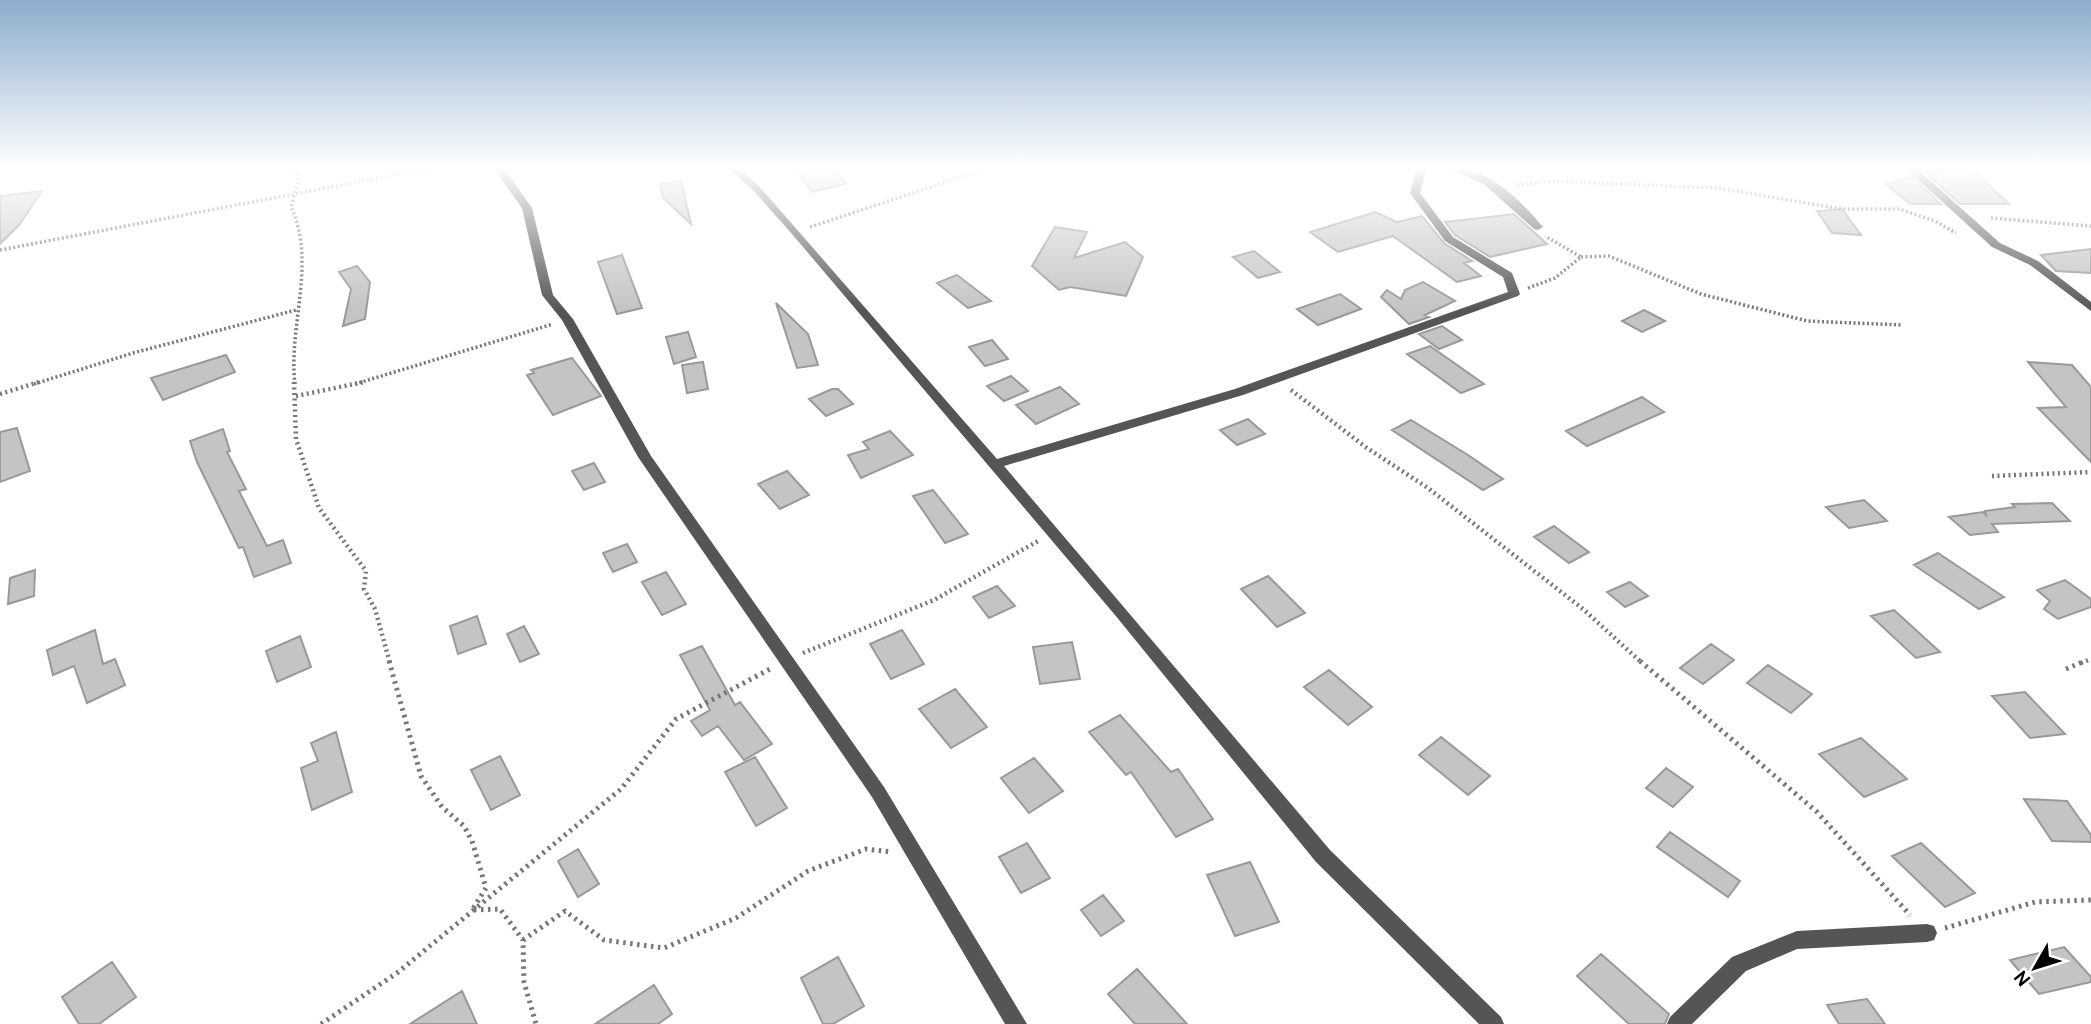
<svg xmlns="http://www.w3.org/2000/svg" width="2091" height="1024" font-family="Cabin,sans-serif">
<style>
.building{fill:#c4c4c4;stroke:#999;stroke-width:2}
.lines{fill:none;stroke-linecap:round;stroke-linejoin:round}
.path-far2{stroke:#777;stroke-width:3.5;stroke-dasharray:2 2.5;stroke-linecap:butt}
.path-far1{stroke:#777;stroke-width:4.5;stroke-dasharray:2 3.5;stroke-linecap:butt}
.path{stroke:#777;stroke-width:5;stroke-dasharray:2.5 4.5;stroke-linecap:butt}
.street{fill:#555;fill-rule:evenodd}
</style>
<rect width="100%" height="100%" fill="#fff"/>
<path class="building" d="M793,167H832L846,184L812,192Z
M1950,167H1969L2009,204H1960L1926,173Z
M1912,177L1941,204H1910L1886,184Z
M681,181L691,224L663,198L660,184Z
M42,191L19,225L0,244V196Z
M1842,209L1861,235L1832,233L1817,211Z
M1375,212L1397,222L1422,216L1444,243L1472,261L1464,263L1481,276L1457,282L1393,236L1338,252L1310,232Z
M1514,214L1547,244L1490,257L1455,235L1445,222Z
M1055,227L1087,232L1074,258L1125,242L1143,257L1126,296L1070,287L1059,290L1032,266Z
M2091,249V273L2056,271L2041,255Z
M1254,251L1280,272L1258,278L1233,257Z
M622,255L642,308L617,314L598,262Z
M357,266L370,282L365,319L343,326L351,289L339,272Z
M957,275L991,301L968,308L937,283Z
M1423,282L1455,301L1425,315L1429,317L1409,324L1381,297L1387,290L1401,299L1405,290Z
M1340,294L1361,309L1318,325L1297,309Z
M776,303L808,334L818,365L797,368Z
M1644,310L1665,321L1642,332L1622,321Z
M1442,326L1462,340L1439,349L1419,334Z
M688,332L696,357L674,364L666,337Z
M992,340L1008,359L985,366L969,347Z
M1430,346L1484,384L1461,393L1407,354Z
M226,355L235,372L163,400L151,378Z
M572,358L601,396L553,415L527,375L534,373L531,370Z
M703,362L708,389L687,393L682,365Z
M2028,362L2072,365L2091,387V462L2038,408L2066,407Z
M1011,376L1028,391L1004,401L987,386Z
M1060,387L1079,404L1036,424L1016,405Z
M832,389H838L853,404L826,416L809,399Z
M1642,397L1664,412L1587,446L1566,431Z
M1248,419L1265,434L1237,445L1220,430Z
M1411,420L1468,455L1503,479L1483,490L1392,430Z
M17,428L30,471L0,482V432Z
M223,429L230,451L227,452L246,489L239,491L267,546L283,540L291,563L254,577L243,547L239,548L197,462L190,441Z
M890,431L913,455L861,478L848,455L869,449L863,442Z
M594,463L605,482L584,490L572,471Z
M787,471L809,495L780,509L758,484Z
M933,490L968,534L945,543L913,496Z
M1864,500L1887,521L1849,528L1826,507Z
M2052,503L2070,521L1992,524L1998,532L1970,535L1949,517L1983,512L1986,515L1985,511L2015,507L2012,504Z
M1554,526L1589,552L1569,563L1534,537Z
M627,544L637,562L613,572L603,553Z
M1938,553L2004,597L1979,609L1914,565Z
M35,570L34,596L8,604L10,578Z
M666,572L686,604L662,615L642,582Z
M1268,576L1305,613L1277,627L1241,589Z
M2065,580L2091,599V607L2058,619L2044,609L2050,601L2037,590Z
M1630,582L1648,596L1625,607L1607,592Z
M997,586L1015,606L989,618L973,597Z
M1894,610L1940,652L1916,658L1871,616Z
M477,616L486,644L458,654L450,626Z
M524,626L539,654L520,662L507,634Z
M95,630L103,664L115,659L125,685L87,703L74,666L53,675L47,650Z
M902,630L924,664L891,679L870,644Z
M300,636L311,667L277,682L266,651Z
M1072,642L1080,679L1040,684L1033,647Z
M1711,644L1734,660L1703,684L1680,668Z
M702,646L735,705L740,702L772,744L744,760L718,726L702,736L691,721L710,710L680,655Z
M1768,665L1812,694L1791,713L1747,683Z
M1329,670L1372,707L1348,725L1304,687Z
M955,689L987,727L951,748L919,709Z
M2025,692L2065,734L2030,738L1992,696Z
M1120,715L1171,772L1178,769L1213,819L1176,837L1131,772L1126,775L1089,732Z
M336,732L352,792L312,810L301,768L318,761L311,743Z
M1441,737L1490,776L1468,795L1419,755Z
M1861,738L1907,779L1864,797L1819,754Z
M500,756L520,795L491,810L471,770Z
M755,757L787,808L756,826L725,772Z
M1034,758L1063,791L1029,813L1001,778Z
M1666,768L1693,787L1673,807L1646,788Z
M2024,799L2067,801L2091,835V842L2052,841Z
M1670,832L1740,881L1728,897L1657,847Z
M1027,843L1050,878L1021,893L999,857Z
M1921,843L1975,893L1945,907L1892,856Z
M578,849L599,884L578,897L558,861Z
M1250,862L1279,922L1235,936L1207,875Z
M1103,895L1124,921L1101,936L1081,910Z
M2064,947L2091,977V982L2039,994L2010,960Z
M1601,954L1669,1014L1665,1024H1629L1577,976Z
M838,957L864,1006L833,1024H823L801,978Z
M112,962L136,997L99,1024H79L62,997Z
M1137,969L1187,1024H1135L1108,994Z
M654,985L672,1014L658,1024H595Z
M462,991L477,1024H410Z
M1867,999L1885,1024H1839L1827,1005Z"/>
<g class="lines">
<path class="path-far2" d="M1517,185L1551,181L1717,188L1842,209H1899L1935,221L1956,233
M1991,218L2091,226
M810,227L991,167
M0,250L436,167
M1581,257L1609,256L1701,294L1807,321L1903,325
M1528,288L1555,278L1581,257L1545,236
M34,384L133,353L296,310
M295,384C288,326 317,262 291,207L299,180L295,167
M355,384L553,324"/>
<path class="path-far1" d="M294,382L296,439L319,508L366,571L364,589L375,609L390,663
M1291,390L1367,448L1428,488L1583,609L1642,663
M0,394L39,382
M296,396L364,382
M1992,476L2091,472
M803,653L934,600L1038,541
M2081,663L2091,659"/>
<path class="path" d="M389,661L421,776L442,807L464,826L472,841L486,888L472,910L500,909L523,940L524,982L536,1024
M1640,661L1817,812L1910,915
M2066,669L2085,661
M1945,928L2035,902L2091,900
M523,940L565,911L604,940L664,948L736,918L808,871L866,849L892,852
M321,1024L397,973L621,789L676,719L770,669"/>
<path class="street" d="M493,167H503L532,208L553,295L573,319L651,456L884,787L1027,1024H1005L872,797L638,457L562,320L542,295L522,208Z
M726,167H737L759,186L997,459L1235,389L1508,292L1503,277L1445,241L1410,193L1417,167H1427L1420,193L1453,237L1512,273L1520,294L1518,296L1243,395L1004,466L1330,850L1501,1017L1504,1024H1479L1316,862L1115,615L792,234L753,190Z
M1448,167C1486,166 1520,199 1543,227L1538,230L1534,229L1485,185Z
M1904,167H1915L2000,243L2038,261L2091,302V311L2030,265L1992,247Z
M1927,924L1934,926L1937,933L1934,940L1927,942L1797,949L1746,971L1692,1024H1667L1670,1017L1732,957L1797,931Z"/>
</g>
<linearGradient id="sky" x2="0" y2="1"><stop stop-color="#8cadcc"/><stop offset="0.54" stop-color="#fff"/><stop offset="1" stop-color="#fff" stop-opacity="0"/></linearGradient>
<rect width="2091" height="310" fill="url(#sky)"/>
<g transform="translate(2035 968) rotate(231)" stroke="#ffffff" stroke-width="5" paint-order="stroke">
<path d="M0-5L12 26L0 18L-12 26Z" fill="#000000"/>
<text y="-10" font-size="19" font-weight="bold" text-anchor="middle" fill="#000000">N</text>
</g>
</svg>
